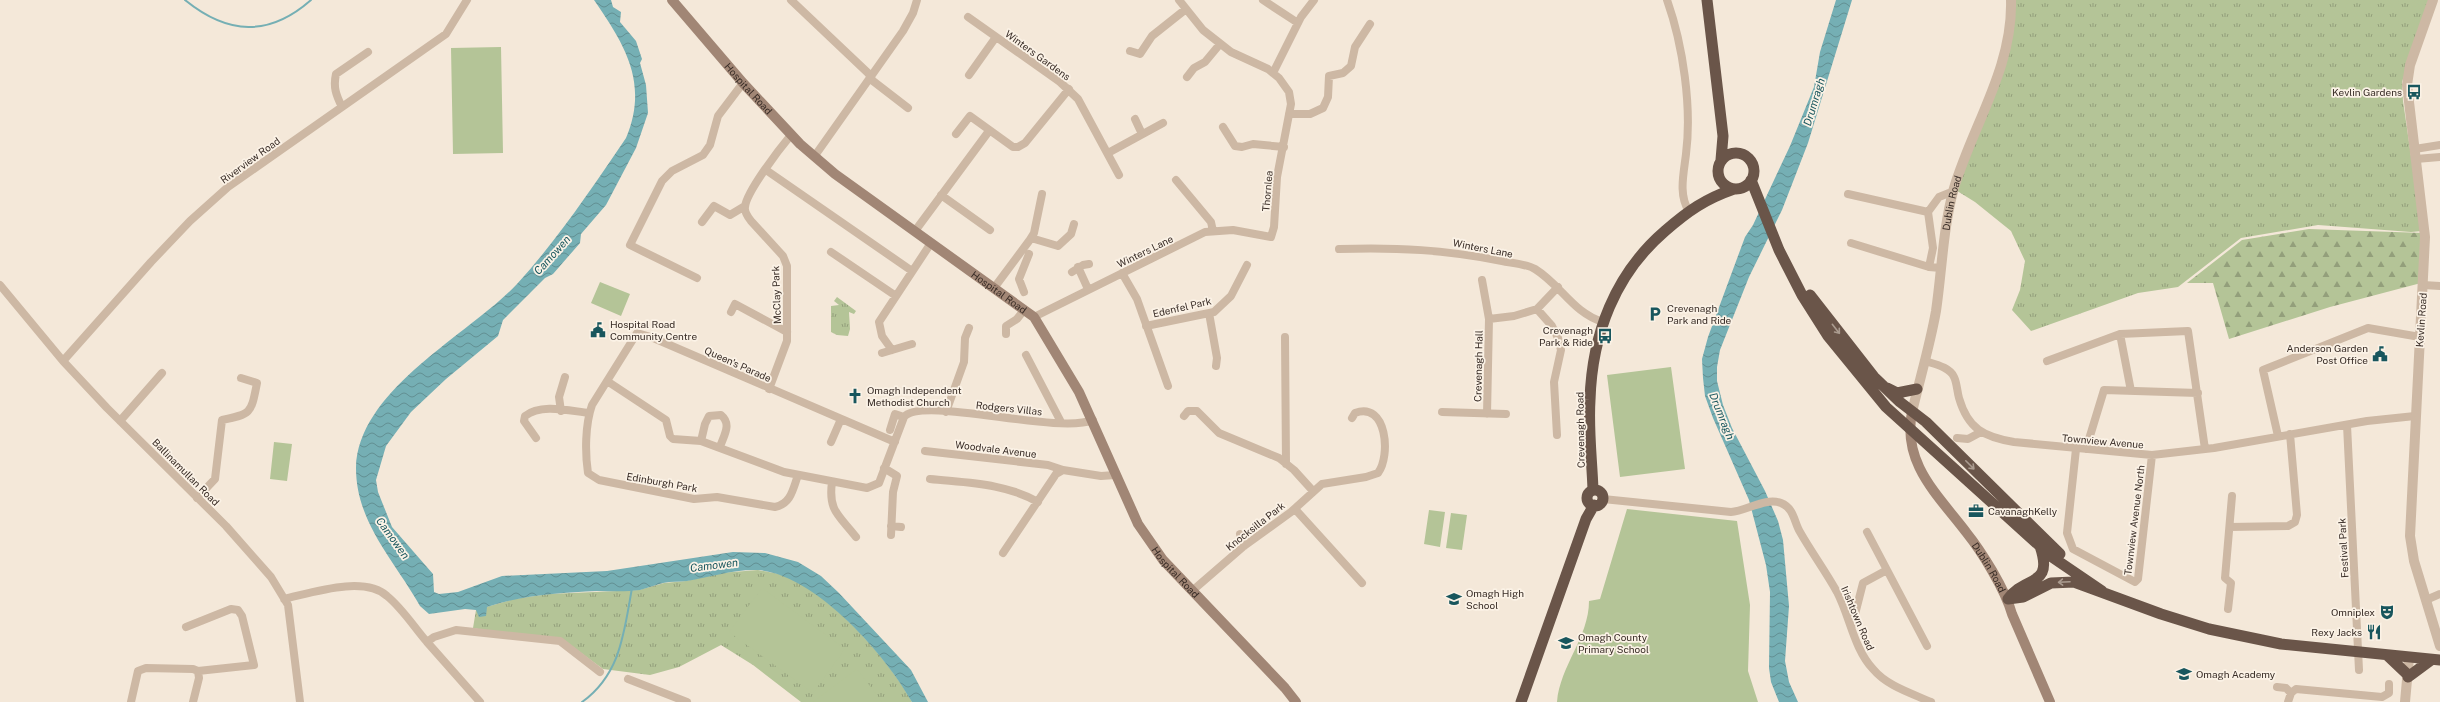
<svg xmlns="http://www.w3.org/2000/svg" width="2440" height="702" font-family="'Public Sans',sans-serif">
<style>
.grass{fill:url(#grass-tufts)}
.forest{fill:url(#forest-firs)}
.pitch{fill:#b4c497}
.water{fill:url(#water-waves)}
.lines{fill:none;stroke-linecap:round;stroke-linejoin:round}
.stream{stroke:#75afb4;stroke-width:2}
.minor{stroke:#cdb8a4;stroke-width:8}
.tertiary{stroke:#cdb8a4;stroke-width:10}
.secondary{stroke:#a18675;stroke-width:10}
.trunk{stroke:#6a5549;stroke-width:11}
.oneway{stroke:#ab9c90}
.labels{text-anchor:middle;stroke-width:3.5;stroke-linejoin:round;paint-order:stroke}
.street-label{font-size:10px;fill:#382c26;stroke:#fbf2e6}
.poi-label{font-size:10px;fill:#382c26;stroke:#fbf2e6;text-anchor:start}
.water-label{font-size:11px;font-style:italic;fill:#18565d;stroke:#fbf2e6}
</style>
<defs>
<pattern id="grass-tufts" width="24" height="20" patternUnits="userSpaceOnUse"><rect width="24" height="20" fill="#b4c497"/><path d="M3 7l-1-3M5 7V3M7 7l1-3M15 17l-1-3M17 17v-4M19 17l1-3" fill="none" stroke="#939f7b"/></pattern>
<pattern id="forest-firs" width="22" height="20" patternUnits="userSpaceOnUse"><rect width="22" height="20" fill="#b4c497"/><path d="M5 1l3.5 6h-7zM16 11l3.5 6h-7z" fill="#939f7b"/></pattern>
<pattern id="water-waves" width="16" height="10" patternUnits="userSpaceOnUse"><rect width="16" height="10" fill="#75afb4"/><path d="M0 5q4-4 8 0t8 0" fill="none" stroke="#618f92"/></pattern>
</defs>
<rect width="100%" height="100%" fill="#f4e8d9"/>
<path class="grass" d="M2011,0H2430L2402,82L2403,101L2422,231L2411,232L2318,225L2241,238L2178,287L2138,293L2031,331L2012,310L2020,290L2025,261L2011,231L1975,202L1954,189L2002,64Z
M837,297L856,311L854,314L849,312L850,329L848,336L837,335L831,332V306L839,305L834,301Z
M758,570C771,573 785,574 797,581C837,603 890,661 912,702H801L753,665L721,645L679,667L650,675L603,669L573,647L473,628L476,610L514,599L549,594L639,590L664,583L686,581L720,573Z"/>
<path class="forest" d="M2309,229L2423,233L2421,283L2330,307L2229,339L2213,283H2187L2242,240Z"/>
<path class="pitch" d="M501,47L503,153L453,154L451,48Z
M600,282L630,294L621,316L591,303Z
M1671,367L1685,469L1620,477L1607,375Z
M274,442L292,444L287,481L270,479Z
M1627,509L1737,521L1750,605L1748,671L1758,702H1557C1560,666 1589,637 1589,601L1600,599Z
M1429,510L1445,512L1440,547L1424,544Z
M1451,513L1467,515L1462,550L1446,548Z
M762,588L845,649L813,693L729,632Z
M857,669L882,702H813Z"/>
<path class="water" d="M594,0H611L613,7L621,12L620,22L636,41L642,59L640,63L646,85L648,113L636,148L606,205L581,234L580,243L553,274L545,278L503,320L498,336L446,379L411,412L386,446L376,480L378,492L392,527L433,574L434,592L439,594L458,592L502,576L607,571L733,552L765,553L798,562L821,576L839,593L911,670L928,702H912C886,655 815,574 758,570C734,569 710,577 687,581C679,582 671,581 663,583C655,585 648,588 640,590C626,592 611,591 597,591C560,593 522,595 487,607L486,616L479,617L476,610L465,609L429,614L420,606C395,561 356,523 356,468C358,389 469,335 517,284C558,239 592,188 626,138C649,83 625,45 594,0Z
M1836,0H1852L1808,143L1782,210L1749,277L1720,350L1717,367V381L1723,405L1732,428L1765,491L1778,521L1783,540L1789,606L1785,661L1789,682L1798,702H1779L1771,682L1769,668L1770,592L1766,565L1749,500L1713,418L1705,396L1703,378L1702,359L1708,337L1745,237L1753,225L1790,146L1814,87L1820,52Z"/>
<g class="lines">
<path class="stream" d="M185,0C228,35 269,37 311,0
M582,702C621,674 624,632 632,588"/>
<path class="minor" d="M791,0L868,73L873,81L908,108
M1263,0L1298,23
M1667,0C1683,45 1692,107 1686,154C1684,172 1678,195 1689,211
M968,17L1060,82L1078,99L1119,175
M1130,51L1140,54L1152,36L1186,9
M1273,73L1301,17L1314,0
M969,75L996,37
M1187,77L1194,68L1205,62L1220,44
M342,107C336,95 333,87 336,74L368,52
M1289,114H1310L1323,108L1328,97L1329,76L1343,73L1351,66L1355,47L1370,24
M1135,119L1142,134
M1223,127L1235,146L1242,147L1253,144L1284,147
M956,134L970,116L1013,147H1018L1025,143L1069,89
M2415,149L2440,145
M1108,153L1163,123
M814,157L903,31L913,13L917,0
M2416,159L2440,157
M766,170L912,271
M1176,180L1211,222L1213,231
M1848,194L1928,212L1939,197L1954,191
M941,195L990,230
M1928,212L1933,248L1929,267
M702,222L714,206L730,215L745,206
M915,231L989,131
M1031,238L1058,246L1071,234L1074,224
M1851,243L1929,267L1941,268
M1339,249C1398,247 1445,250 1502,261C1512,263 1527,264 1535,269C1561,285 1573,313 1603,322
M831,252L896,296
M1078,267L1088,289
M1072,272L1083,265L1089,264
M1122,273L1137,299L1168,386
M697,278L630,245L662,181L672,171L703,155L710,145L718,116L743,83
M1482,280L1489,319L1487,414
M0,285L63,361L107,408L226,526L271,577L288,605L300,702
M2423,285L2440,286
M994,288L1029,241L1034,233L1042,194
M1024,292L1019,279L1029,254
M1537,309L1552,326L1558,338L1561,350L1554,382L1557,435
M731,312L735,304L787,332
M1209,313L1217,358L1216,366
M1034,317L1205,232L1233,230L1271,237L1274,227L1277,177L1291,104L1289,92L1279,78L1268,69L1231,52L1203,30L1179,0
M1489,319L1514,316L1537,309L1558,287
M1146,326L1214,312L1231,296L1247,265
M1006,334V326L1017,319L1024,310
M2120,334L2131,391
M1285,337L1286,464
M892,350L882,336L879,322L931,243
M882,353L912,344
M1026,355L1061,422
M63,361L151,262L190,221L228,187L446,34L467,0
M1925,361C1934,364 1950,367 1954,377C1957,383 1957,391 1959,398C1968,429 1984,437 2014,442L2152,455L2214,448L2367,421L2415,416
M2047,361L2120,334L2188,331L2205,449
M607,381L666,420L670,436L673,439L701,441L784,472L867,488L879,483L904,417C922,395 1057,435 1093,420
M769,389L787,341V266L783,256L751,221C748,217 744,212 745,207C746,192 781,147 791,135
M561,411L559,397L565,377
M946,412L964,362L965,338L969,328
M1442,412L1506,414
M1184,416L1188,411H1197L1219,433L1279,458L1294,470L1313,491
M120,421L162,373
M2347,425L2359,670
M890,430L895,414L904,417
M2278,436L2263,370L2368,328L2420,337
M536,438L524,421L525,416C541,403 570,411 589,413
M1957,438L1968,439L1981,432
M701,441L705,424L709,416L721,415C732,424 724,435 720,447
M831,442L841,419
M2076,449L2067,533L2073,549L2135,582L2138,579L2152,455
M2086,449L2104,390L2198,393
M925,451L1048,465L1063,470
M884,468L897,476L893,492L891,535
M798,475C793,489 791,504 775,507L717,497L694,499L599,480L588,473C585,453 585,425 592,405L637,333L651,337L895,442
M930,479C967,483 1005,483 1038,502
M832,482C828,511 839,515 856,537
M197,498L215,479L222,420C252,414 251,413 257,383L241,378
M1603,499L1731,512C1746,511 1766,497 1781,503C1794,508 1794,522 1800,532C1812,553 1826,572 1837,592C1850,617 1854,649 1873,669C1887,686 1911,693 1931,702
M1295,509L1362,583
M891,526L901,527
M2230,527L2288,526L2295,522L2297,515L2290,434
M1867,532L1887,570
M1240,534L1244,546
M1003,553L1056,474L1063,470L1101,476L1115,475
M1192,591L1244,546L1291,512L1322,484L1366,477L1378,473C1391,456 1387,401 1355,413L1352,418
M284,599C311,593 364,575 387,596C402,608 414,627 427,642
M2426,600L2440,594
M2228,609L2231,583L2225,578L2232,496
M1852,626L1863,583L1887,570L1927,646
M186,627L231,609L238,610L242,616L254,665L198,671
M628,679L687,702
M2277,687L2286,688L2291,693
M131,702L138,671L146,668L193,669L198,671L199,678L193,702
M480,702L427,642L434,637L456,630L560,641L600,672
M2288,702L2291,693L2296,689L2382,697L2389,693V684"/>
<g class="tertiary">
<path d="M2433,0L2410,65L2407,85L2425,237L2410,536L2414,561L2440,646"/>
<path id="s1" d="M1912,412C1920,378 1930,345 1936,311C1942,270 1943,227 1954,188C1973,125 2013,67 2011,0"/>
<path d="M2405,702L2409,658"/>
</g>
<g class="secondary">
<path id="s2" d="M672,0L743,83L800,144L835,174L1034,317L1079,392L1138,524L1163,560L1285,688L1296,702"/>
<path id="s3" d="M1912,412C1902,463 1937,494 1966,532C1982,552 2005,589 2012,614L2050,702"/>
</g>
<path class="trunk" d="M1707,0L1723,136L1721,160
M1718 171a18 18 0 1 1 36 0a18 18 0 1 1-36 0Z
M1751,180L1779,250L1802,295L1828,336L1886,407L2052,557L2102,591
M1810,295L1874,377L1900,402L1926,422L2060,554
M1887,388L1897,393L1917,389
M1593,490C1592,460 1588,430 1590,400C1592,334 1615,274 1665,231C1688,211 1705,199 1734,189
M1587 498a8 8 0 1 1 16 0a8 8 0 1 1-16 0Z
M2008,599L2023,597L2051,583L2074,582L2161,614L2209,629L2281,644L2440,660
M2008,599C2025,575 2054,588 2040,546
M2388,656L2408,675
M2408,677L2431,660
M1521,702L1586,519L1594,505"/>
</g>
<defs><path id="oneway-shaft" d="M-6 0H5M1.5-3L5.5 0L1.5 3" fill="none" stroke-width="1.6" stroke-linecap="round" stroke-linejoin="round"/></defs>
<g class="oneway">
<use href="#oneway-shaft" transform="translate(1836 329) rotate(52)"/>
<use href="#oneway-shaft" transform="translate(1970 465) rotate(45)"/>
<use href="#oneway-shaft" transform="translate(2064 582) rotate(177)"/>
</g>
<defs>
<g id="bus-bare" transform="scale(1.2)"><path d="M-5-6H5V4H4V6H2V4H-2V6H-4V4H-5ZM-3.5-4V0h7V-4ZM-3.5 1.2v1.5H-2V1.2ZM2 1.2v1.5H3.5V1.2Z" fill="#18565d" stroke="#fbf2e6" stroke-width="2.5" paint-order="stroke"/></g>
<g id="parking-bare" transform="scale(1.2)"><path d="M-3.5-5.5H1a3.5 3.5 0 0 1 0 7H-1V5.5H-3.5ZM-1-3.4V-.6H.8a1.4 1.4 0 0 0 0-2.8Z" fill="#18565d" stroke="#fbf2e6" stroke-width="2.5" paint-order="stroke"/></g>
<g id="civic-bare" transform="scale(1.2)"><path d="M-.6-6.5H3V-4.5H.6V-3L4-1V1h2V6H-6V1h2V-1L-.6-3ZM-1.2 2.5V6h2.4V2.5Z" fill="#18565d" stroke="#fbf2e6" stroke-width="2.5" paint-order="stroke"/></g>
<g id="church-bare" transform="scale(1.2)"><path d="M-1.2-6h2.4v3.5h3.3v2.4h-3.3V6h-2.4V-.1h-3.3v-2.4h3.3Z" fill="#18565d" stroke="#fbf2e6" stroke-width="2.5" paint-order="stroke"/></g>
<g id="office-bare" transform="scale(1.2)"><path d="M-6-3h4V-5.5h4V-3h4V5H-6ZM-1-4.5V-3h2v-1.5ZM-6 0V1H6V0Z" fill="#18565d" stroke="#fbf2e6" stroke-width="2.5" paint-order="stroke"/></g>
<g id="school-bare" transform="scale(1.2)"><path d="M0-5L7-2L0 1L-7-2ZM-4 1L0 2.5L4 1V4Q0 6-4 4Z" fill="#18565d" stroke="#fbf2e6" stroke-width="2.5" paint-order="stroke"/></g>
<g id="theatre-bare" transform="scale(1.2)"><path d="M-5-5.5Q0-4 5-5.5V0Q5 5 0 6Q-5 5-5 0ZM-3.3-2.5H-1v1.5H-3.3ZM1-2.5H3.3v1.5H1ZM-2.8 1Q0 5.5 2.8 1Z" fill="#18565d" stroke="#fbf2e6" stroke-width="2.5" paint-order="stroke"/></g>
<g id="restaurant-bare" transform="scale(1.2)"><path d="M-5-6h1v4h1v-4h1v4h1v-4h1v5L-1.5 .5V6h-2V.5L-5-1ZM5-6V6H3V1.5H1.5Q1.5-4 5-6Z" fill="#18565d" stroke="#fbf2e6" stroke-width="2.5" paint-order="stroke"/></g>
<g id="university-bare" transform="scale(1.2)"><path d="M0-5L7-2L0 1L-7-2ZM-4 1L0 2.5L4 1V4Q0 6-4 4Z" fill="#18565d" stroke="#fbf2e6" stroke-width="2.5" paint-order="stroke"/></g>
</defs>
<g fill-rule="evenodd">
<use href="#bus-bare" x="2414" y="92"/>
<use href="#parking-bare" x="1655" y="314"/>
<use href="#civic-bare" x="598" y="330"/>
<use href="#bus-bare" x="1605" y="336"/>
<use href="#civic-bare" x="2380" y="354"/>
<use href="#church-bare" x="855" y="396"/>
<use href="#office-bare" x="1976" y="511"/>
<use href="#school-bare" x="1454" y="599"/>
<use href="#theatre-bare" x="2387" y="612"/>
<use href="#restaurant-bare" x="2374" y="632"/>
<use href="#school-bare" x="1566" y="643"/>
<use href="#university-bare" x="2184" y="674"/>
</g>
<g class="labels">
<g class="street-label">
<text transform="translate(1038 55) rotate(36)" y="4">Winters Gardens</text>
<text dy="4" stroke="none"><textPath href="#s2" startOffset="117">Hospital Road</textPath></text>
<text transform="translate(250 160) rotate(-36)" y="4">Riverview Road</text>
<text transform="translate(1267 191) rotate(-85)" y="4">Thornlea</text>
<text dy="4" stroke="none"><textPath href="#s1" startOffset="213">Dublin Road</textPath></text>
<text transform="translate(1483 248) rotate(11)" y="4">Winters Lane</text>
<text transform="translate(1145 251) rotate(-26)" y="4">Winters Lane</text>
<text dy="4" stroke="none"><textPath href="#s2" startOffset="441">Hospital Road</textPath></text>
<text transform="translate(776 295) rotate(-92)" y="4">McClay Park</text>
<text transform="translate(1182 307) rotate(-13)" y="4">Edenfel Park</text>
<text transform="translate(2421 320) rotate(-86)" y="4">Kevlin Road</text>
<text transform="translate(738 364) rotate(24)" y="4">Queen's Parade</text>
<text transform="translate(1478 366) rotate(-89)" y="4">Crevenagh Hall</text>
<text transform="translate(1009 408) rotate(6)" y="4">Rodgers Villas</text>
<text transform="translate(1580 430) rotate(-91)" y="4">Crevenagh Road</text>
<text transform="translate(2103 441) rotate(5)" y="4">Townview Avenue</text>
<text transform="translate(996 449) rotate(7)" y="4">Woodvale Avenue</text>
<text transform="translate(186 472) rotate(45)" y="4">Ballinamullan Road</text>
<text transform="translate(662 482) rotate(10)" y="4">Edinburgh Park</text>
<text transform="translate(2134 520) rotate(-83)" y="4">Townview Avenue North</text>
<text transform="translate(1255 526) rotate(-38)" y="4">Knocksilla Park</text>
<text transform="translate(2343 548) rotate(-93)" y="4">Festival Park</text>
<text dy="4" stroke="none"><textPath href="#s3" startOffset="179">Dublin Road</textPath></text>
<text dy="4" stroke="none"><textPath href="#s2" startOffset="777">Hospital Road</textPath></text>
<text transform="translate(1858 618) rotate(67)" y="4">Irishtown Road</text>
</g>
<g class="poi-label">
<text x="2402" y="96" text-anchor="end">Kevlin Gardens</text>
<text x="1667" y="312">Crevenagh<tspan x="1667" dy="12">Park and Ride</tspan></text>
<text x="610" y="328">Hospital Road<tspan x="610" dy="12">Community Centre</tspan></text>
<text x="1593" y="334" text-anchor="end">Crevenagh<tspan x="1593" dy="12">Park &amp; Ride</tspan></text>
<text x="2368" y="352" text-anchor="end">Anderson Garden<tspan x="2368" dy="12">Post Office</tspan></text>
<text x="867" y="394">Omagh Independent<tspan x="867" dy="12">Methodist Church</tspan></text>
<text x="1988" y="515">CavanaghKelly</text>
<text x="1466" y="597">Omagh High<tspan x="1466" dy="12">School</tspan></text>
<text x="2375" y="616" text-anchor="end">Omniplex</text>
<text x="2362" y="636" text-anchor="end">Rexy Jacks</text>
<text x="1578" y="641">Omagh County<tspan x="1578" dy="12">Primary School</tspan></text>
<text x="2196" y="678">Omagh Academy</text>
</g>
<g class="water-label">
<text transform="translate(1814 102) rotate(-73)" y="4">Drumragh</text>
<text transform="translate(552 255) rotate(-48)" y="4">Camowen</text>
<text transform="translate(1722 416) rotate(68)" y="4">Drumragh</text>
<text transform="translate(393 538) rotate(54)" y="4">Camowen</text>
<text transform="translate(714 565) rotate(-7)" y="4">Camowen</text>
</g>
</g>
</svg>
